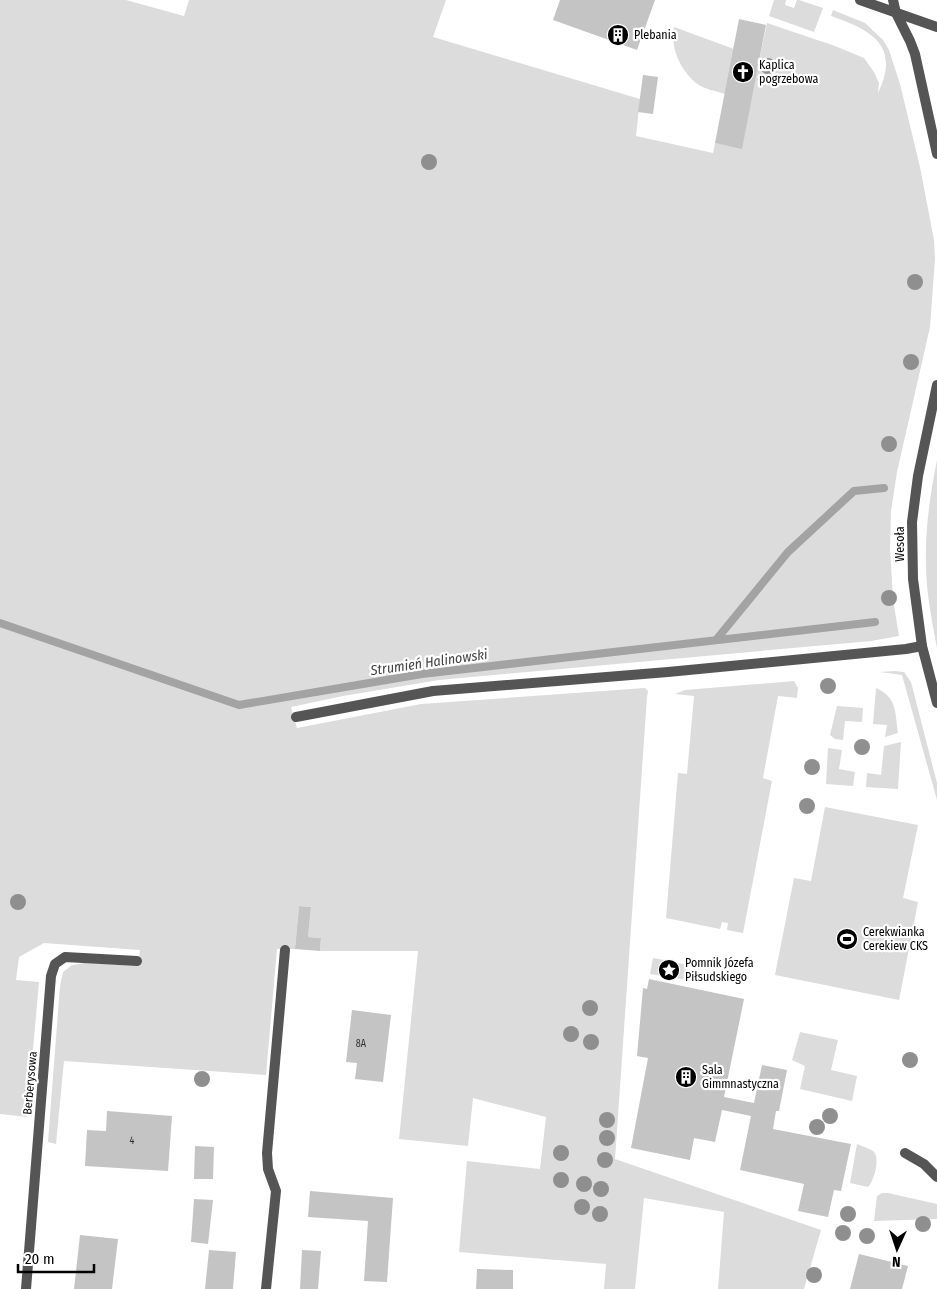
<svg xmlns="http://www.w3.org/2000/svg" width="937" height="1289" font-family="'Fira Sans Condensed',sans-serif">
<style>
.green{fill:#dcdcdc}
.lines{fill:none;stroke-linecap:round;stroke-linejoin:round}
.stream{stroke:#a3a3a3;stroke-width:8}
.building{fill:#c4c4c4}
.service{stroke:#555;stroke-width:10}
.minor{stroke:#555;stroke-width:10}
.tertiary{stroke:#555;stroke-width:10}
.tree{fill:#8f8f8f}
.labels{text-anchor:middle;stroke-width:4.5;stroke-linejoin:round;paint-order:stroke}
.number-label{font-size:10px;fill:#313131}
.poi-label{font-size:12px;fill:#000;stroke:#fff;text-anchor:start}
.street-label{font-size:12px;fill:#000;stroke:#fff}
.water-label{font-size:14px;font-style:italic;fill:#444;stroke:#fff}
</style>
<rect width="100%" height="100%" fill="#fff"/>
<path class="green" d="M0,0H126L184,16L189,0H446L433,37L640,99L636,136L713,153L715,143L741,147L767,23L835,46L864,58L874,72L879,83L878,93C901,45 871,30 831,16L833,10L865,23L883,40L889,50L900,84L920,167L934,240L935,259L930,327L897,472L891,511L890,548L893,599L899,636L871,641L439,680L343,696L291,707L297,728L421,704L645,688L648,691L647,697L615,1159L821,1230L804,1289H718L724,1212L644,1198L635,1289H604L606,1264L459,1252L467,1161L540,1169L546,1117L473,1098L468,1146L399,1139L418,951H320L321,938L308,937L311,907L299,906L295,949H277L266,1075L64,1061L56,1144L48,1142L60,986L63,972L72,965L85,963L138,966L140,950L44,943L19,957L16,980L39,982L27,1117L0,1114Z
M774,0H786L785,5L794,8L797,0H799L823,8L814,32L769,16Z
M674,27L734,49L725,94C716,91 703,89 696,83C680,70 670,47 674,27Z
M937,460V648C932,621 926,592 926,564C925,529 930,495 937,460Z
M895,671L904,672L911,682L937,783V800L902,675L880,672Z
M794,681L798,688L797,698L778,696L763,778L772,781L743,933L727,930L728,923L722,922L720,929L666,918L678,773L687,774L694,696L675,694L685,690Z
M876,688C897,697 895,712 898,733L885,737L887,725L873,724Z
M837,706L863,708L862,722L845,721L843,740L835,739L830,735Z
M901,742L898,789L866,787L867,773L881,775L884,746Z
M828,748L842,750L839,769L855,772L853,786L826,784Z
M825,807L918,825L903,898L918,902L899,1000L775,975L794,878L811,881Z
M653,958L669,961L667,970L671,972L674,962L688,965L686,980L650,974Z
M800,1032L838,1040L831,1070L857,1076L852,1101L800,1089L805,1066L792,1060Z
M857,1144C862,1146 868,1148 873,1151C881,1157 874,1181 868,1187L850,1183Z
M882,1193H888L937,1204V1219L874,1221L877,1196Z"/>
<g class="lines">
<path class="stream" d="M0,623L239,705L422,674L875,622
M716,640L788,552L841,503L854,491L884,488"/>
</g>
<path class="building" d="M560,0H655L637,50L553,20Z
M739,19L766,25L742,149L715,143Z
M643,75L658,77L653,114L638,112Z
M299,906L311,907L308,937L321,938L320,951L295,949Z
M649,979L744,999L724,1097L754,1103L762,1065L787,1070L779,1111H776L773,1129L851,1144L841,1191L834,1190L828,1217L798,1211L804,1184L740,1170L751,1116L722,1110L715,1142L694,1138L690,1160L631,1148L648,1058L637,1056L643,988L647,989Z
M352,1010L391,1015L383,1082L355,1079L357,1063L346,1062Z
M107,1111L172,1116L168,1171L85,1166L87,1130L106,1131Z
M195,1146L214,1147L213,1179H194Z
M310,1191L393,1198L387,1282L364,1281L368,1221L308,1217Z
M194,1199L213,1200L208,1244L191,1242Z
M80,1235L118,1239L112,1289H74Z
M209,1250L236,1252L233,1289H205Z
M302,1250L321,1251L318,1289H300Z
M859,1254L908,1266L902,1289H850Z
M477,1269L513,1270V1289H476Z"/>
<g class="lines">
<path class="service" d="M296,717L433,691L668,672L906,649L922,646
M905,1153L924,1164L937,1177
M266,1289L276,1191L268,1169L267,1153L285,950"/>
<path class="minor" d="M893,0L896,13
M26,1289L51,976L55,964L65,957L137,961"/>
<path class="tertiary" d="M860,0L937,27
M896,13L910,41L915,54L937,154
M937,385L918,476L912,522L913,579L922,646L937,703"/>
</g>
<g class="tree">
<circle cx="768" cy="66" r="8"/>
<circle cx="429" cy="162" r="8"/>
<circle cx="915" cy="282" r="8"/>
<circle cx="911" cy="362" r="8"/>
<circle cx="889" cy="444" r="8"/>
<circle cx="889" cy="598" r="8"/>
<circle cx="828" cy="686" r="8"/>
<circle cx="862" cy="747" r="8"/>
<circle cx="812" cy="767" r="8"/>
<circle cx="807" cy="806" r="8"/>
<circle cx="18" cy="902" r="8"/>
<circle cx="590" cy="1008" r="8"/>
<circle cx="571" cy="1034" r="8"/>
<circle cx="591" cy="1042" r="8"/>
<circle cx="910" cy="1060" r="8"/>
<circle cx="202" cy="1079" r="8"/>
<circle cx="830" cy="1116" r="8"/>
<circle cx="607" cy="1120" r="8"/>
<circle cx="817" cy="1127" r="8"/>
<circle cx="607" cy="1138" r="8"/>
<circle cx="561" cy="1153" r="8"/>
<circle cx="605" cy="1160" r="8"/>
<circle cx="561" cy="1180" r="8"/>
<circle cx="584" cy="1184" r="8"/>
<circle cx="601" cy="1189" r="8"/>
<circle cx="582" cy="1207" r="8"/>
<circle cx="600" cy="1214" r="8"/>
<circle cx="848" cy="1214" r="8"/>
<circle cx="923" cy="1224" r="8"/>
<circle cx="843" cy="1233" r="8"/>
<circle cx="867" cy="1236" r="8"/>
<circle cx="814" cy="1275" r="8"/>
</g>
<defs>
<g id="building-disc" transform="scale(1.125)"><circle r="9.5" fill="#000" stroke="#fff"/><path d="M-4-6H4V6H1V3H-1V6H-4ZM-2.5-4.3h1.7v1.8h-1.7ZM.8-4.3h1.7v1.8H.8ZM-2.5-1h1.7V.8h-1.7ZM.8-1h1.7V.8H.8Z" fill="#fff"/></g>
<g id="church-disc" transform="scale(1.125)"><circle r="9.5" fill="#000" stroke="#fff"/><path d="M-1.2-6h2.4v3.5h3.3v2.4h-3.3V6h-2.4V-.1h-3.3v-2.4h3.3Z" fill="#fff"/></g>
<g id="stadium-disc" transform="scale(1.125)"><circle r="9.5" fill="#000" stroke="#fff"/><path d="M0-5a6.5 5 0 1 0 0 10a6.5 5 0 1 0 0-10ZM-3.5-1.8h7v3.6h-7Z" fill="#fff"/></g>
<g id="sight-disc" transform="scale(1.125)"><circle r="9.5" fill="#000" stroke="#fff"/><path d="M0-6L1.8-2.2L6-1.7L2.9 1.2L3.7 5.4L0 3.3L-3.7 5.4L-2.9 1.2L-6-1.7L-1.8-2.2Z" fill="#fff"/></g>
</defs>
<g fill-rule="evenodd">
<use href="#building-disc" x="618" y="35"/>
<use href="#church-disc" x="743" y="72"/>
<use href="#stadium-disc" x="847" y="939"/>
<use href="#sight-disc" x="669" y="970"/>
<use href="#building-disc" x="686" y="1077"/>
</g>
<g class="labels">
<g class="number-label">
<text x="361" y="1047">8A</text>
<text x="132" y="1144">4</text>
</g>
<g class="poi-label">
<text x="634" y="39">Plebania</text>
<text x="759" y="69">Kaplica<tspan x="759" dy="14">pogrzebowa</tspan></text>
<text x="863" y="936">Cerekwianka<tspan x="863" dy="14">Cerekiew CKS</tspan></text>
<text x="685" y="967">Pomnik Józefa<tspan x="685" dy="14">Piłsudskiego</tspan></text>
<text x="702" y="1074">Sala<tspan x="702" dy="14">Gimmnastyczna</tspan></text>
</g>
<g class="street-label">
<text transform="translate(900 544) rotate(-90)" y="4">Wesoła</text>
<text transform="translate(30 1083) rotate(-85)" y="4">Berberysowa</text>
</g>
<g class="water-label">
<text transform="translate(429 662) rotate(-8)" y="5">Strumień Halinowski</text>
</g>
</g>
<g transform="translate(897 1249) rotate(183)" stroke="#ffffff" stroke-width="4" paint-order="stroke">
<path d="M0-4L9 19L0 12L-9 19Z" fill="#000000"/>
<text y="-8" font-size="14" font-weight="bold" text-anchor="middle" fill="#000000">N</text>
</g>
<path d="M18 1264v8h76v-8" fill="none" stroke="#000000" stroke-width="2.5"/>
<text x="25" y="1264" font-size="15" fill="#000000" stroke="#ffffff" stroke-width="4" paint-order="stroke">20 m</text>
</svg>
